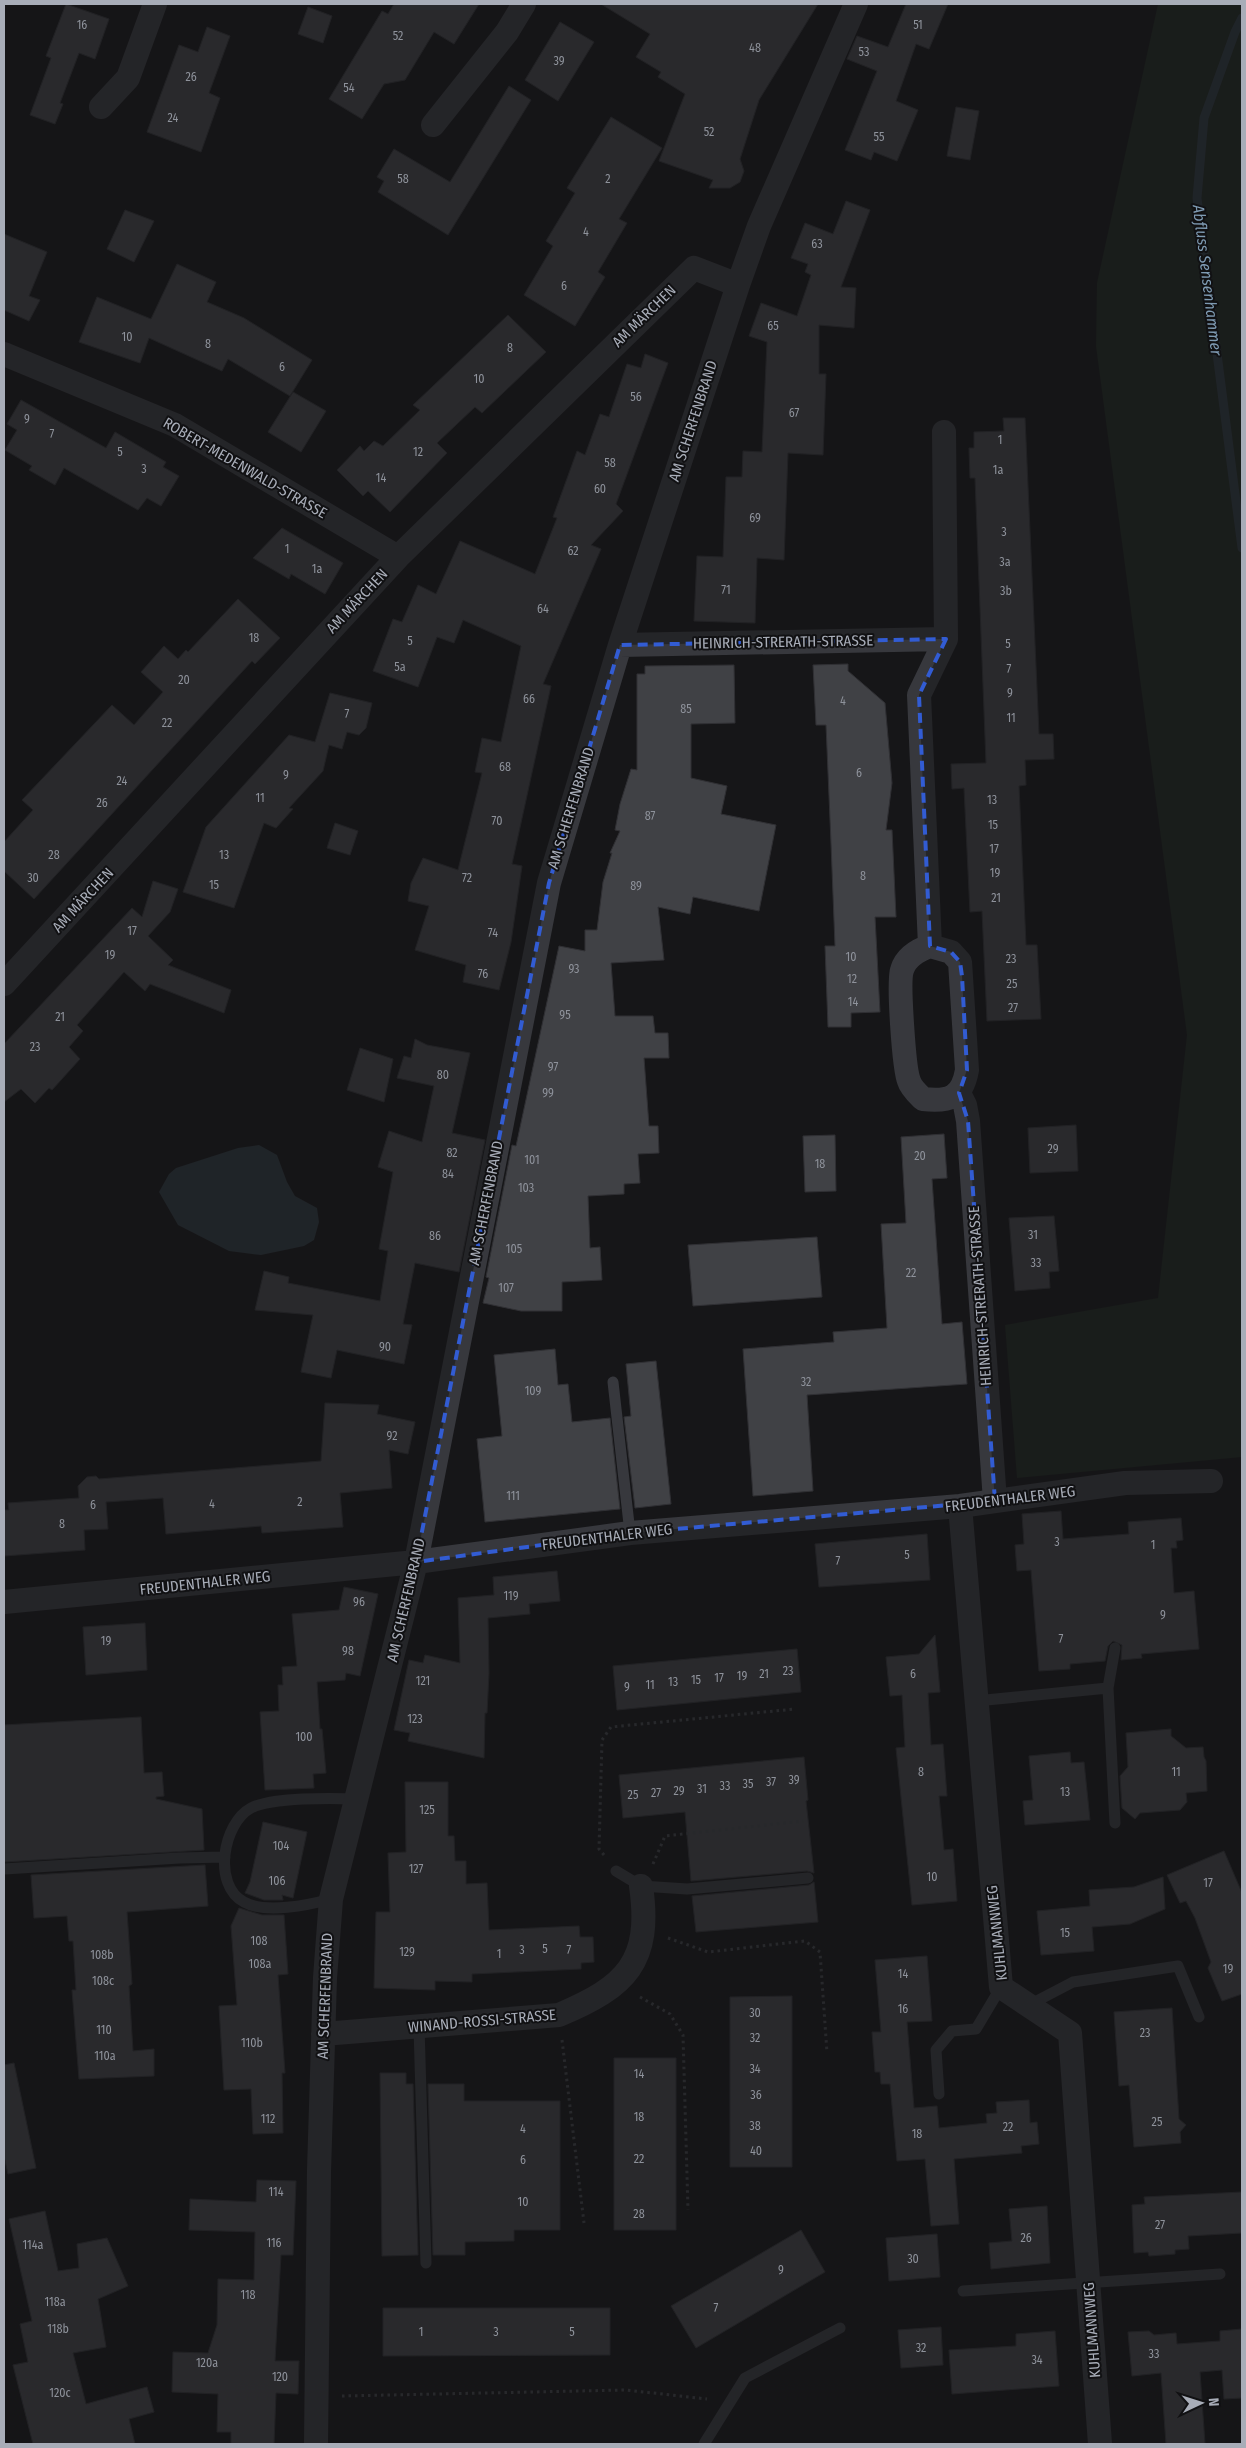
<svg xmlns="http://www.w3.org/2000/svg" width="1246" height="2448" font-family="'Fira Sans Condensed',sans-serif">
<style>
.green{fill:#1e261f}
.water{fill:#2c353c}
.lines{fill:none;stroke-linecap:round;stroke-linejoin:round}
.stream{stroke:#2c353c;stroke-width:9}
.building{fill:#404145;stroke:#303034}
.path{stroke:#3d3f44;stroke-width:3;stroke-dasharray:2.5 4;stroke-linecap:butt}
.service{stroke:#37383d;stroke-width:11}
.minor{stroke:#37383d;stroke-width:24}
.marked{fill:none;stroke:#325cd3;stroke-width:4;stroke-dasharray:10 6;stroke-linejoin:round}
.labels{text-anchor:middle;stroke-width:4;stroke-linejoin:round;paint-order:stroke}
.number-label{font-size:12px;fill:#8e929b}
.street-label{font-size:15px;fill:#a8adb8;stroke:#111113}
.water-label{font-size:16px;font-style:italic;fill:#7f9bb3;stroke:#111113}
</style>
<rect width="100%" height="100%" fill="#161618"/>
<path class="green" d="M1158,4H1242V1457L1017,1478L1005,1325L1158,1298L1187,1035L1096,346L1097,283Z"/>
<path class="water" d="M259,1145L277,1155L287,1182L295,1196L317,1208L319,1222L314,1240L304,1246L261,1255L229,1251L178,1225L159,1192L169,1174L176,1168L238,1148Z"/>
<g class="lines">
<path class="stream" d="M1242,18L1235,32L1204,118L1197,198L1242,548"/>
</g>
<path class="building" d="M66,4L109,19L95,59L79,53L60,103L63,104L55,124L30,115L51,58L46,56Z
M394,4H479L454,44L434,32L405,80L384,84L362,119L329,99L382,11L388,14Z
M601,4H818L759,100L740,159L744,171L740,182L730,188H709L713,180L659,161L685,94L658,77L661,72L636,57L650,34Z
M906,4H948L929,49L916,44L896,101L918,110L897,161L874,152L871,160L845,150L877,71L847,59L857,36L888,47Z
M308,7L332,16L323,43L298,34Z
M560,22L594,42L558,101L525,80Z
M207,27L230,36L209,93L220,98L201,152L147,132L179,45L198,52Z
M509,86L531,100L448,235L378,192L384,181L377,177L394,149L450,182Z
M956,107L979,111L970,160L947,156Z
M611,117L662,148L619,219L627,223L598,272L605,277L575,326L524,295L553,246L546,241L575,193L567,188Z
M846,201L870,210L841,287L856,288L854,328L819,325V374H826L823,455L788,453L784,560L757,558L755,623L694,621L697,556L723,557L726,477H742L743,451L762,452L767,342L749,336L761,303L797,316L811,275L805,272L808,264L791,258L805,223L833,234Z
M125,210L154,221L134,262L107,249Z
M4,234L47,252L29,296L40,300L29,321L4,310Z
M177,264L216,282L207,302L244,318L312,360L290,396L228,359L222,371L149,338L140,363L79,342L97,297L151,319Z
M508,315L546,352L482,413L475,407L437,443L447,453L390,512L368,491L363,496L337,470L360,446L364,451L374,441L383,446L420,410L413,405Z
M645,354L668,363L616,504L623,511L591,545L601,549L543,684L551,686L512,864L522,866L511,942L499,990L463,982L466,965L415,950L429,906L408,901L411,883L423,858L458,870L482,773L475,772L482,738L501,742L521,646L463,620L454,643L437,637L418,687L373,671L393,619L402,622L418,585L436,594L460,541L535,574L557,518L553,517L577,451L585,455L600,414L609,417L627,364L641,368Z
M293,392L326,411L301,452L268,432Z
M21,400L106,448L115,432L166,462L163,467L179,476L161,506L147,498L138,510L64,468L55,485L29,470L32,466L5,450L17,430L7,424Z
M1003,418H1025L1039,734H1053L1054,759L1025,760L1026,785L1019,786L1026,945H1037L1041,1019L987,1021L982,911L970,912L964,788L952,789L951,764L986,763L975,478H970L969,448H974V432L1004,431Z
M282,528L343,563L325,594L291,574L289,579L253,558Z
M238,599L280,638L255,664L252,661L34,899L4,871V842L33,810L22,800L112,705L134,725L163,692L141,672L164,646L178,659L186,650L188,652Z
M848,664V671L885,703L892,783L886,830H892L896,917H875L880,1012L851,1013V1027H828L825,946H835L831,843L826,725H816L813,665Z
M734,665L735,723L691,724V778L727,786L721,814L776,825L759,911L693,897L690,914L658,907L664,960L611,963L615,1016H653L655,1033H668L669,1058H644L649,1126H658L659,1153L638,1154L640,1183L624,1184V1194L588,1196L590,1248L600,1247L602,1280L562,1282V1311H521L483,1303L489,1278L486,1277L512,1145L516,1146L559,946L585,951V930H597L603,882L612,853H610L620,831L615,830L620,804L631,769L637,770V674H645V666Z
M330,693L372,703L366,728L359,735L347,732L342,749L329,745L323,771L289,808L293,809L276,828L264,823L234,908L183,892L206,827L289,735L315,742Z
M335,823L358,831L350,855L327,848Z
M153,881L178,889L170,912L148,936L173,960L168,965L231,990L224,1013L150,984L145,991L124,972L77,1025L83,1031L69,1047L80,1059L52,1090L49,1088L35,1103L21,1089L4,1102V1044L132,908L142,917Z
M415,1039L427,1045L470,1053L452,1133L485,1140L459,1272L415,1263L403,1324L412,1325L404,1364L337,1350L331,1378L301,1372L313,1315L255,1310L264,1271L289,1277L288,1283L380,1301L388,1251L379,1249L393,1172L378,1167L389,1131L422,1142L434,1086L397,1078L404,1056L411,1058Z
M360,1048L393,1059L384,1102L347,1090Z
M1076,1125L1078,1171L1030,1173L1028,1128Z
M944,1134L947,1178L932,1179L942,1324L962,1322L967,1384L807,1395L813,1491L753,1496L743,1349L834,1342L833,1332L887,1328L881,1224L906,1223L901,1137Z
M835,1135L836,1191L805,1192L803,1136Z
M1054,1216L1059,1271L1049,1272L1050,1288L1015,1291L1009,1218Z
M817,1237L822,1297L693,1306L688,1245Z
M555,1349L558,1385L568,1384L572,1422L610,1418L620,1509L485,1522L477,1439L502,1436L494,1355Z
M656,1361L671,1504L635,1508L624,1417L631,1416L626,1364Z
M325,1403L379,1405L377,1414L415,1422L408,1454L389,1450L392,1488L340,1493L343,1527L262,1533L261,1526L166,1534L163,1498L106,1502L108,1529L84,1530L85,1550L4,1556V1510H9L8,1503L79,1498L78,1486L87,1477L96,1476L99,1479L321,1461Z
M1061,1511L1063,1539L1129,1534L1128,1522L1181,1518L1183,1540L1176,1541L1177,1548H1171L1174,1593L1194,1591L1199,1649L1141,1654L1142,1658L1121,1660L1122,1645L1113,1641L1108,1646L1105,1661L1070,1664V1669L1039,1671L1031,1570L1017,1571L1015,1545L1024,1544L1022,1514Z
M927,1534L930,1580L819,1587L815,1544Z
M557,1571L560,1601L529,1604L530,1614L488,1618L489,1673L487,1713H485L484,1758L408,1741L410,1733L394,1730L409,1660L423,1663L425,1655L460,1663L458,1598L494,1595L493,1577Z
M344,1587L378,1594L360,1676L346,1673L345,1680L317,1682L320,1729H322L326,1773L313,1774L314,1788L265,1790L260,1712L279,1711L278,1685H283L282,1667L297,1666L292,1614L339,1610Z
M145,1623L147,1670L86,1675L83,1627Z
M935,1635L940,1692L928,1693L931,1745L943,1744L947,1796H939L944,1850L953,1849L957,1901L912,1905L896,1748L905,1747L902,1695L890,1696L886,1657L919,1654Z
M797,1649L801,1692L617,1710L613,1666Z
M141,1717L144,1773L162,1772L164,1796L156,1797V1799L202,1809L204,1850L4,1862V1725Z
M1171,1729V1736L1186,1748L1203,1747L1204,1757L1206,1761L1207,1791L1186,1793L1187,1802L1180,1810L1140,1813L1135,1819L1122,1808L1120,1776L1128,1767L1126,1733Z
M1070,1752L1071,1763L1084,1762L1090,1820L1025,1825L1023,1801L1033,1800L1029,1756Z
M804,1757L808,1800L806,1801L814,1873L807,1871L691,1881L685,1812L623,1818L619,1775Z
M405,1782H448V1836H454L455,1861H466V1884L487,1883L489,1930L579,1926L580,1937H593L594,1962L581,1963V1969L472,1974V1982L435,1981V1990L374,1988L376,1912H390L388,1853L406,1852Z
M263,1822L307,1832L293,1898L282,1895L283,1900H264L245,1893L250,1882Z
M1224,1851L1242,1893V1994L1222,2001L1208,1968L1211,1962L1195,1918L1186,1901L1180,1903L1167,1875Z
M205,1865L208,1906L127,1912L132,1984L129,1986L133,2051L154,2049V2076L79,2079L72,1990H76L73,1941H69L67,1916L34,1918L31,1875Z
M1163,1877L1165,1909L1130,1924L1092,1927L1094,1951L1041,1955L1037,1911L1090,1906L1089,1890L1134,1887Z
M814,1882L818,1922L696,1932L692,1896L809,1885Z
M239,1908L262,1915H284L288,1974L278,1975L285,2073H282L283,2133L253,2134L251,2089L224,2090L219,2006L237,2005L231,1926Z
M927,1956L932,2021L907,2022L914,2108L937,2106L939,2128L987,2123L986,2114L997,2113L996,2102L1029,2100L1030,2123L1037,2122L1039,2144L1021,2146L1022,2153L954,2159L959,2224L931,2226L925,2159L897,2161L890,2084H881L880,2072H875L872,2032H881L875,1960Z
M792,1996V2167H730V1997Z
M1172,2008L1179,2119L1186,2125L1180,2132L1181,2143L1134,2147L1129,2085L1119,2086L1114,2012Z
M614,2058H676V2230H614Z
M14,2063L36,2168L8,2174L4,2156V2065Z
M380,2073H406V2084H413L418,2255L382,2256Z
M428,2084H464V2101H560V2230H514V2241L465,2242V2255H433Z
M257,2180L296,2181L293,2255H281L275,2361H299L298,2394L276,2393L274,2444H231V2432H217L218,2394L172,2392L173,2352L208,2353L217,2325L218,2279L254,2280L255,2232L189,2230L190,2199L256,2202Z
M1242,2192V2233L1188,2236L1189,2249L1175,2250V2254L1149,2256L1148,2252L1134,2253L1132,2205L1145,2204L1144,2197Z
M1047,2206L1050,2263L991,2269L989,2243L1012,2241L1009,2209Z
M45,2211L58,2271L79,2268L77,2244L107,2238L128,2286L98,2299L106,2347L73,2353L86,2404L147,2387L154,2412L129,2419L135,2444H33L13,2365L28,2362L20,2324L32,2321L9,2219Z
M801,2230L825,2272L696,2348L671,2306Z
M937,2234L940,2277L889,2281L886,2238Z
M383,2308H610V2355L383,2356Z
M941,2327L943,2365L901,2368L898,2330Z
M1242,2329V2398L1224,2399L1222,2370L1200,2372L1205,2444H1166L1161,2373L1132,2376L1128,2332L1149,2331L1154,2335L1176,2333L1177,2344L1220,2341V2331Z
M1055,2331L1059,2386L952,2394L949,2350L1016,2346V2334Z"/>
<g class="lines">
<path class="path" d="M604,1855L599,1849L602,1740L611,1727L795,1709
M653,1864L665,1836L803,1821
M668,1938L708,1952L805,1941L820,1952L827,2053
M640,1997L670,2014L683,2035L688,2210
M562,2040L584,2223
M342,2396L626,2390L707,2399"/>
<path class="service" d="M613,1382L630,1533
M1108,1688L1115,1648
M976,1701L1108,1688L1115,1823
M4,1869L179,1858L225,1857
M616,1871L641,1886L687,1889L808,1878
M331,1899C309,1905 265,1914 244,1902C212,1885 223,1823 251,1808C272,1797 333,1798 358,1799
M1029,2005L1073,1982L1178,1966L1199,2017
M419,2027L426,2263
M939,2094L936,2050L952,2031L976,2029L1001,1987
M963,2291L1220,2274
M704,2444L745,2378L840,2328"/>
<path class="minor" d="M101,107L128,78L155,4
M433,125L507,32L524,4
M4,354L175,425L398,557
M944,432L946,639
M620,645L946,639L919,695L930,946
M930,946L951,952L960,962L967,1070C962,1098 949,1102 923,1099C918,1094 911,1088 909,1081C904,1069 898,982 902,970C906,957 918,950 930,946Z
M4,984L398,557L694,268L738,285
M959,1093L965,1105L968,1121L995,1501
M960,1506L1001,1987L1070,2033L1100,2444
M4,1602L416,1562L630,1533L960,1506L1125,1483L1211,1481
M323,2034L559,2015C626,1987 652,1962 641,1886
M316,2444L319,2171L325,1978L331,1899L416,1562L549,883L620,645L738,285L759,226L856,4"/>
</g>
<path d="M0 0H1246V2448H0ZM946,639L919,695L930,946L951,952L960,962L962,976L967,1070L959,1093L968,1121L995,1501L630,1533L416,1562L549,883L620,645Z" fill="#161618" fill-opacity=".55" fill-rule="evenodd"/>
<path class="marked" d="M946,639L919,695L930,946L951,952L960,962L962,976L967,1070L959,1093L968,1121L995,1501L630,1533L416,1562L549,883L620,645Z"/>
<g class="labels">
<g class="number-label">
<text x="82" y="29">16</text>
<text x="918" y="29">51</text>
<text x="398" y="40">52</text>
<text x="755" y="52">48</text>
<text x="864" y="56">53</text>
<text x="559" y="65">39</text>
<text x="191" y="81">26</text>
<text x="349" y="92">54</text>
<text x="173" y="122">24</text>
<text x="709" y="136">52</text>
<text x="879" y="141">55</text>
<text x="403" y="183">58</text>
<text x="608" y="183">2</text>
<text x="586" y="236">4</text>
<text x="817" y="248">63</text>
<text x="564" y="290">6</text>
<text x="773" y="330">65</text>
<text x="127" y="341">10</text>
<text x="208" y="348">8</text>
<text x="510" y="352">8</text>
<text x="282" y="371">6</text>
<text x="479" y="383">10</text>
<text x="636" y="401">56</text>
<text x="794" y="417">67</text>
<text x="27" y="423">9</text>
<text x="52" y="438">7</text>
<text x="1000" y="444">1</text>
<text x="120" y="456">5</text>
<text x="418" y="456">12</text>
<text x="610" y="467">58</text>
<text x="144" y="473">3</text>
<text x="998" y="474">1a</text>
<text x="381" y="482">14</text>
<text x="600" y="493">60</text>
<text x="755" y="522">69</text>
<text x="1004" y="536">3</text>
<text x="287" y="553">1</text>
<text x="573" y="555">62</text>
<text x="1005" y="566">3a</text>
<text x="317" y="573">1a</text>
<text x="726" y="594">71</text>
<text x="1006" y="595">3b</text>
<text x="543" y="613">64</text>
<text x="254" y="642">18</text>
<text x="410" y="645">5</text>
<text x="1008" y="648">5</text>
<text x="400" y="671">5a</text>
<text x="1009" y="673">7</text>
<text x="184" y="684">20</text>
<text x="1010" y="697">9</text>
<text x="529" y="703">66</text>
<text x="843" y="705">4</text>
<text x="686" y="713">85</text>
<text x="347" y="718">7</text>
<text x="1011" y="722">11</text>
<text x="167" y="727">22</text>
<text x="505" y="771">68</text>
<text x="859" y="777">6</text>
<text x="286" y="779">9</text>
<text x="122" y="785">24</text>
<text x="260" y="802">11</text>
<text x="992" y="804">13</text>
<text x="102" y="807">26</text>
<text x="650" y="820">87</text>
<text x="497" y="825">70</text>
<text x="993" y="829">15</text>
<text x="994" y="853">17</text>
<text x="54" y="859">28</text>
<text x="224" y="859">13</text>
<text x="995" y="877">19</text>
<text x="863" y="880">8</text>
<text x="33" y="882">30</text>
<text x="467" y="882">72</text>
<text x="214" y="889">15</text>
<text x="636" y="890">89</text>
<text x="996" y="902">21</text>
<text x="132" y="935">17</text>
<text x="493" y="937">74</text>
<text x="110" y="959">19</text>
<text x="851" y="961">10</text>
<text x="1011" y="963">23</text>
<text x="574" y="973">93</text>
<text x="483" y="978">76</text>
<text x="852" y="983">12</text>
<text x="1012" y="988">25</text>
<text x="853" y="1006">14</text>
<text x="1013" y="1012">27</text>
<text x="565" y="1019">95</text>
<text x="60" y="1021">21</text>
<text x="35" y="1051">23</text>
<text x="553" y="1071">97</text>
<text x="443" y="1079">80</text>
<text x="548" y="1097">99</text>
<text x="1053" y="1153">29</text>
<text x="452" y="1157">82</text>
<text x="920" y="1160">20</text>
<text x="532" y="1164">101</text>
<text x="820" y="1168">18</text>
<text x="448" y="1178">84</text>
<text x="526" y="1192">103</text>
<text x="1033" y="1239">31</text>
<text x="435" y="1240">86</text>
<text x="514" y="1253">105</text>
<text x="1036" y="1267">33</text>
<text x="911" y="1277">22</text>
<text x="506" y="1292">107</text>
<text x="385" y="1351">90</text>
<text x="806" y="1386">32</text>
<text x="533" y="1395">109</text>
<text x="392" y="1440">92</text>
<text x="513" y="1500">111</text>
<text x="300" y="1506">2</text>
<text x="212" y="1508">4</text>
<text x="93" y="1509">6</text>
<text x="62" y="1528">8</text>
<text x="1057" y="1546">3</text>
<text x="1153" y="1549">1</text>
<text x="907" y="1559">5</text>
<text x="838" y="1565">7</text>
<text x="511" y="1600">119</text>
<text x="359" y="1606">96</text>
<text x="1163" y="1619">9</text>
<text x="1061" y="1643">7</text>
<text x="106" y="1645">19</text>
<text x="348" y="1655">98</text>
<text x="788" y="1675">23</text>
<text x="764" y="1678">21</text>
<text x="913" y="1678">6</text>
<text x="742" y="1680">19</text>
<text x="719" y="1682">17</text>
<text x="696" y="1684">15</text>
<text x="423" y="1685">121</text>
<text x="673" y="1686">13</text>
<text x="650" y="1689">11</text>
<text x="627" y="1691">9</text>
<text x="415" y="1723">123</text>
<text x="304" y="1741">100</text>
<text x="921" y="1776">8</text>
<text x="1176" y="1776">11</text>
<text x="794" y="1784">39</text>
<text x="771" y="1786">37</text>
<text x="748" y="1788">35</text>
<text x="725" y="1790">33</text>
<text x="702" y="1793">31</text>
<text x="679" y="1795">29</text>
<text x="1065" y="1796">13</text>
<text x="656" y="1797">27</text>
<text x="633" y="1799">25</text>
<text x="427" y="1814">125</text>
<text x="281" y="1850">104</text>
<text x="416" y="1873">127</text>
<text x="932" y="1881">10</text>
<text x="277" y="1885">106</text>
<text x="1208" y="1887">17</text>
<text x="1065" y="1937">15</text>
<text x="259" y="1945">108</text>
<text x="545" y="1953">5</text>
<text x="522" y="1954">3</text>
<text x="569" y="1954">7</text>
<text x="407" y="1956">129</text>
<text x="499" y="1958">1</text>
<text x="102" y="1959">108b</text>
<text x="260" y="1968">108a</text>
<text x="1228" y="1973">19</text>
<text x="903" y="1978">14</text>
<text x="103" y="1985">108c</text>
<text x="903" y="2013">16</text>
<text x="755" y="2017">30</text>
<text x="104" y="2034">110</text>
<text x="1145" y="2037">23</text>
<text x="755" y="2042">32</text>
<text x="252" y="2047">110b</text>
<text x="105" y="2060">110a</text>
<text x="755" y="2073">34</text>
<text x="639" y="2078">14</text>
<text x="756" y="2099">36</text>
<text x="639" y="2121">18</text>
<text x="268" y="2123">112</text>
<text x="1157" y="2126">25</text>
<text x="755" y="2130">38</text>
<text x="1008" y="2131">22</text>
<text x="523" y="2133">4</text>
<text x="917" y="2138">18</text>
<text x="756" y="2155">40</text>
<text x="639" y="2163">22</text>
<text x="523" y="2164">6</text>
<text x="276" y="2196">114</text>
<text x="523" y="2206">10</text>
<text x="639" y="2218">28</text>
<text x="1160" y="2229">27</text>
<text x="1026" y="2242">26</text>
<text x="274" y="2247">116</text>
<text x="33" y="2249">114a</text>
<text x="913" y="2263">30</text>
<text x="781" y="2274">9</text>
<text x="248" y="2299">118</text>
<text x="55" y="2306">118a</text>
<text x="716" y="2312">7</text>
<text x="58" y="2333">118b</text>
<text x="421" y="2336">1</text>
<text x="496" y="2336">3</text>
<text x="572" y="2336">5</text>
<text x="921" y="2352">32</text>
<text x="1154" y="2358">33</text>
<text x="1037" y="2364">34</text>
<text x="207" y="2367">120a</text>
<text x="280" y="2381">120</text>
<text x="60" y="2397">120c</text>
</g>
<g class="street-label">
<text transform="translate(644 316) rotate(-44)" y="5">AM MÄRCHEN</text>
<text transform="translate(693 421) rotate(-72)" y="5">AM SCHERFENBRAND</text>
<text transform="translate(245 468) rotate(30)" y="5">ROBERT-MEDENWALD-STRASSE</text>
<text transform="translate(357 601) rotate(-47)" y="5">AM MÄRCHEN</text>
<text transform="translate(783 642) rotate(-1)" y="5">HEINRICH-STRERATH-STRASSE</text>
<text transform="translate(571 808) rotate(-73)" y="5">AM SCHERFENBRAND</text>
<text transform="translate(83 900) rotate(-47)" y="5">AM MÄRCHEN</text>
<text transform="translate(486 1203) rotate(-79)" y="5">AM SCHERFENBRAND</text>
<text transform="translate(980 1296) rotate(-94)" y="5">HEINRICH-STRERATH-STRASSE</text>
<text transform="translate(1010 1499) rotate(-7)" y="5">FREUDENTHALER WEG</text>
<text transform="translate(607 1537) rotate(-7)" y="5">FREUDENTHALER WEG</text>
<text transform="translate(205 1583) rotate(-6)" y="5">FREUDENTHALER WEG</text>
<text transform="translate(406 1600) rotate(-77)" y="5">AM SCHERFENBRAND</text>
<text transform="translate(997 1933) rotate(-96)" y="5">KUHLMANNWEG</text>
<text transform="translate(325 1996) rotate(-88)" y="5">AM SCHERFENBRAND</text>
<text transform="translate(482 2021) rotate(-5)" y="5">WINAND-ROSSI-STRASSE</text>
<text transform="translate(1092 2330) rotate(-94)" y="5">KUHLMANNWEG</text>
</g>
<g class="water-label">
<text transform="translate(1208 280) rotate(83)" y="6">Abfluss Sensenhammer</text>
</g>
</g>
<rect width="1246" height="2448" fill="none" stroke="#a8adb8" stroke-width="10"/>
<g transform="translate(1201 2403) rotate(86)" stroke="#111113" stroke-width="4" paint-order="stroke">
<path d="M0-4L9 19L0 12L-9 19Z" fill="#a8adb8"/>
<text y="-8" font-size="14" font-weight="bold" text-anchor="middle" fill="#a8adb8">N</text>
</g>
</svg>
